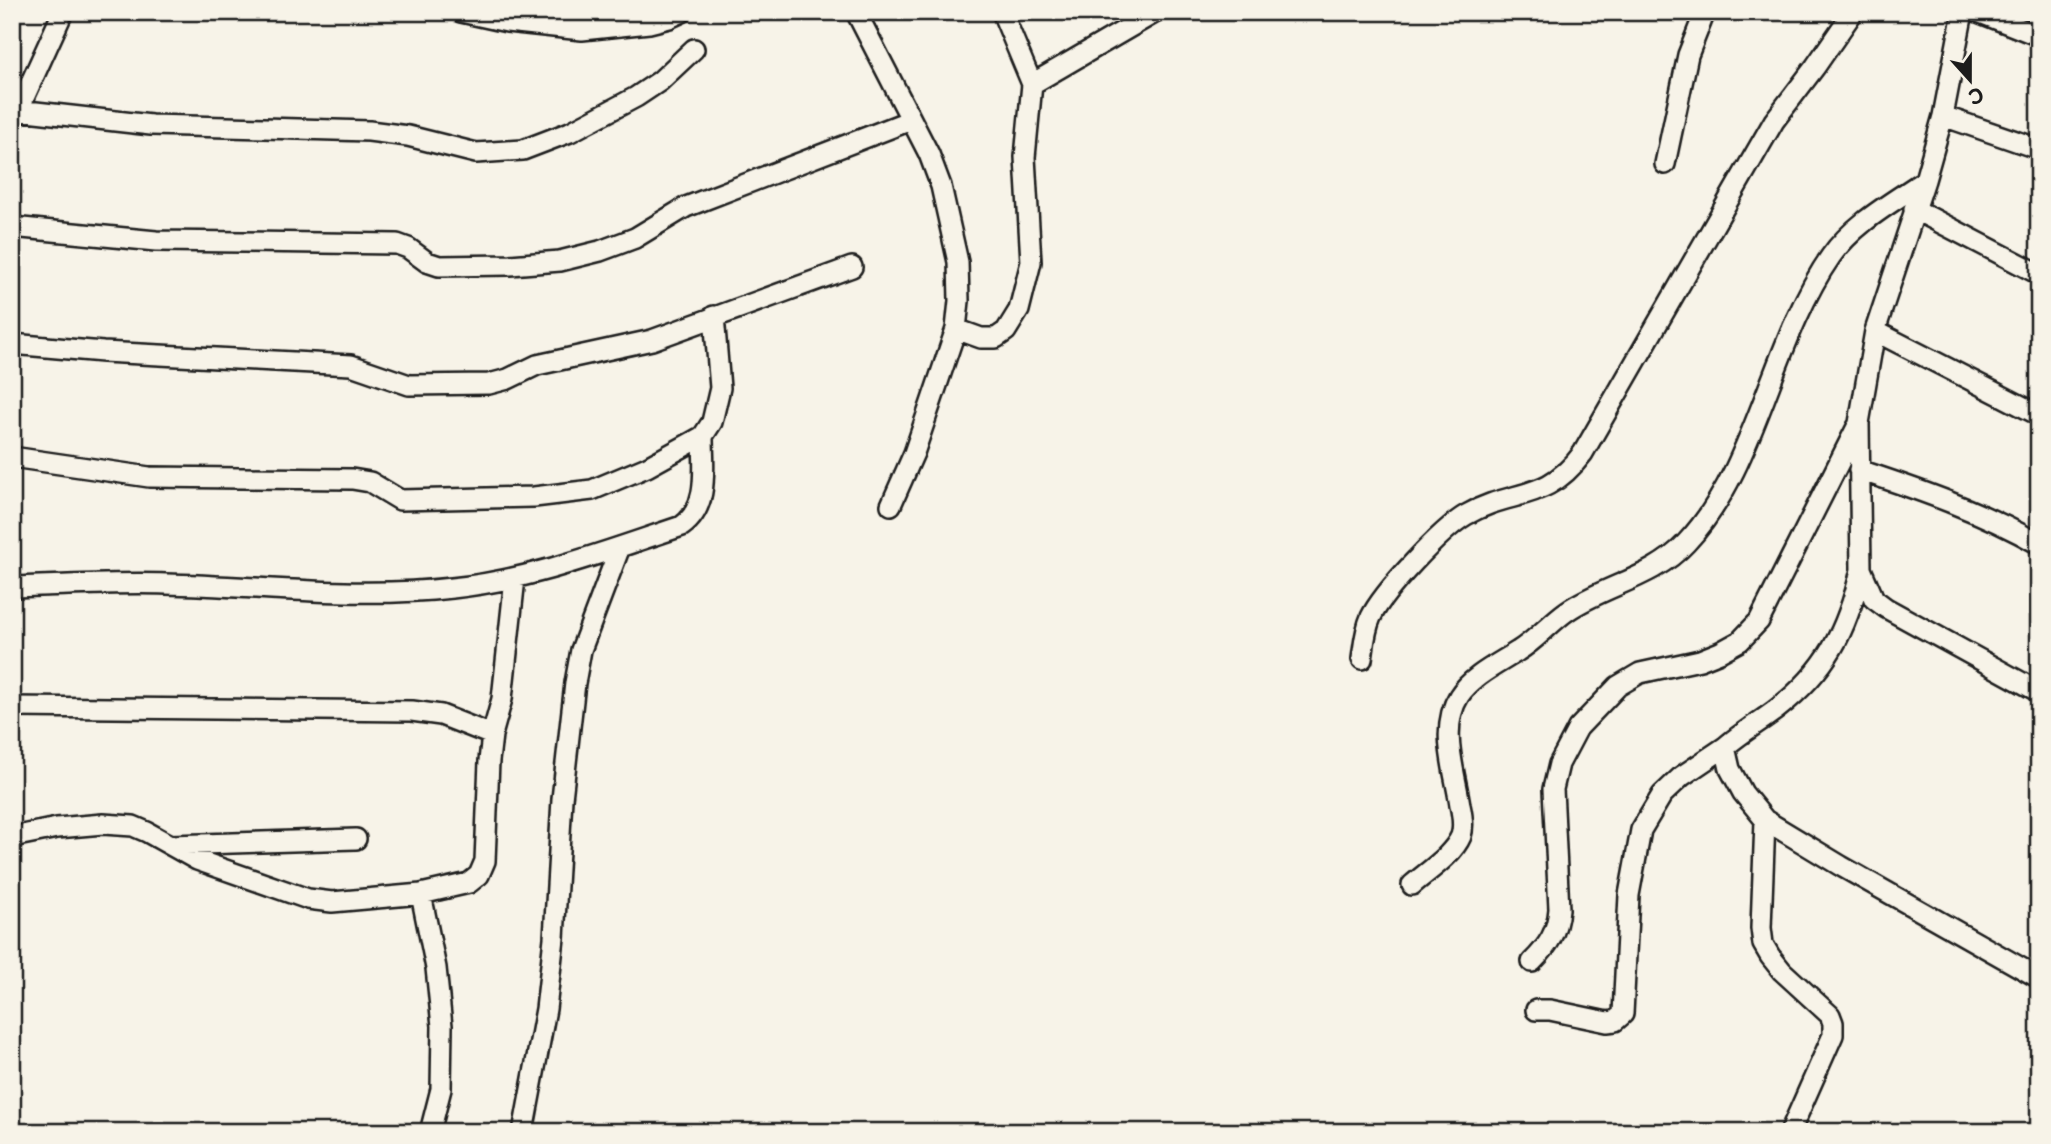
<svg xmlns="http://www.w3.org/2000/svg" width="2051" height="1144" font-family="'Playpen Sans',sans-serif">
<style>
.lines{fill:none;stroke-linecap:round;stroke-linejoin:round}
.minor-casing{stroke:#1c1c1c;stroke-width:24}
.minor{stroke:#f7f3e8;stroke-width:19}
</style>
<rect width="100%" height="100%" fill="#f7f3e8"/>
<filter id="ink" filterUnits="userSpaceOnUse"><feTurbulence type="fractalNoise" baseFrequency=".0143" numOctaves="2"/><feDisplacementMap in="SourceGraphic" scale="14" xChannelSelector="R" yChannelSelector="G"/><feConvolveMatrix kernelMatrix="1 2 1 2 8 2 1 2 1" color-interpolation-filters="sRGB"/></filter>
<g filter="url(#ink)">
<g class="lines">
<g class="minor-casing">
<path id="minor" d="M461,12L507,22L582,30L649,23L669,18L682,12
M856,12L929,154L941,186L958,262L959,301L956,329L914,453L891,505
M1963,12L1943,116L1925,180L1875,331L1859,423L1861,569L1874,599L1886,608L2039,692
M1978,12L2039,36
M1032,84L1156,12
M18,110L151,125L369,131L408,136L476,153L523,150L570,132L636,97L660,81L694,49
M1943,116L2039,149
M12,124L63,12
M1665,164L1688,55L1705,12
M1914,209L2039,274
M12,227L156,241L397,244L408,248L427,262L439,266L510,265L560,261L600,251L635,238L686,207L911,120
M956,329L981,338H996L1006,331L1019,310L1031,262L1025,157L1032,84L1002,12
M1875,331L2039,415
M12,344L103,352L351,365L409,385L489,384L508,379L537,365L652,340L852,267
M12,457L149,477L352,479L370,482L400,500L534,497L592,490L647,467L703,436L712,422L720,388L714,316
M1859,470C1920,490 1983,512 2039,544
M1861,570C1847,631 1827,670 1777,709C1760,722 1741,733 1725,747L1730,769L1743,793L1765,820L1841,866L2039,978
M12,587C63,586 115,582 166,584C261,586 357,599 452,588C531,580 607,551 682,526C710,506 703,467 703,436
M1362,659C1364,645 1365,630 1371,617C1383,592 1442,529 1466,515C1513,488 1545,504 1583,453L1774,121L1815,67L1853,12
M12,707L412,711L441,715L492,735
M1765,820L1761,928L1763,944L1770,956L1782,971L1830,1015L1833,1023V1035L1790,1132
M12,837L57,828L103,824L133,826L147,832L197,860L308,899L332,902L421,894
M171,845L356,839
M1412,885C1428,871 1453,855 1461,836C1464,827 1462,814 1460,805C1455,771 1439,728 1459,696C1472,676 1498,664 1518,651C1536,640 1550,623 1567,611C1605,585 1654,578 1686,543C1757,468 1771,342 1831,256C1854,223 1893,202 1925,180
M1532,962C1549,945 1557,932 1559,909L1553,789L1559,764L1578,728L1618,686L1640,673L1700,660L1720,652L1740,641L1759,621L1857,427
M1536,1010H1550L1607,1022L1615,1021L1623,1014L1629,895L1641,830L1662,795L1682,776L1725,747
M430,1132L441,1089L442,1026L436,968L421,894L469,883L479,875L485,861L489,761L492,735L502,699L515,578
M523,1132L546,1009L554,938L562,799L575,683L581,650L620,547"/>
</g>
<use href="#minor" class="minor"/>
</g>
</g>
<rect width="2051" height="1144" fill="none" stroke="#f7f3e8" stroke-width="42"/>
<rect x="21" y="21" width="2009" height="1102" fill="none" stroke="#1c1c1c" stroke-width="2.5" filter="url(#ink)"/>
<g transform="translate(1970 80) rotate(159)" stroke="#f7f3e8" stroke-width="5" paint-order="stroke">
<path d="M0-5L12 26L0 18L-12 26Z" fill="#1c1c1c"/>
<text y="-10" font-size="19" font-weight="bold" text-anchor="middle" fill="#1c1c1c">С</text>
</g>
</svg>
